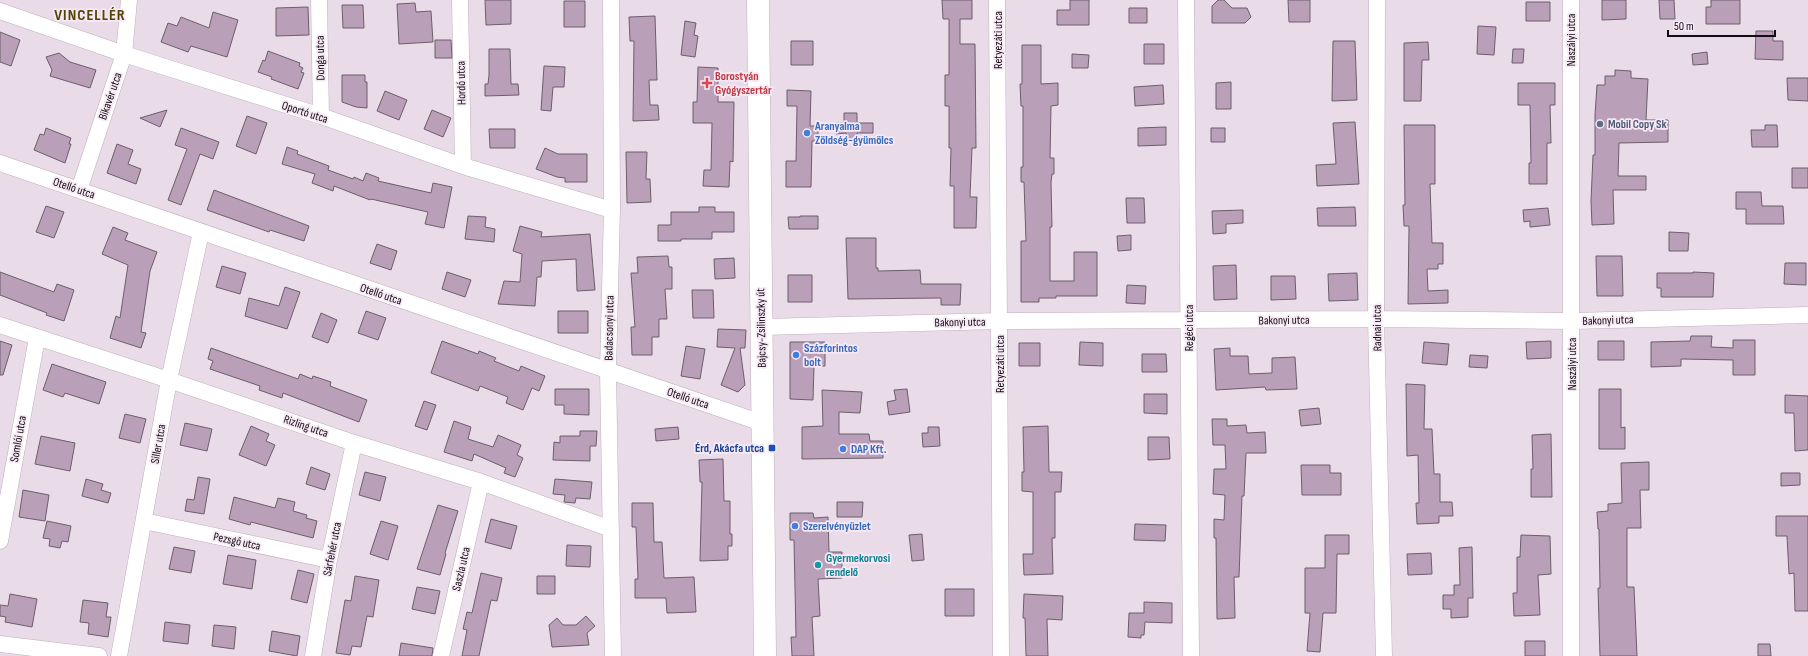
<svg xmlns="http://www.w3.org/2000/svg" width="1808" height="656" font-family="'Sofia Sans Condensed',sans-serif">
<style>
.building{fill:#b99fb7;stroke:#6b5f6b}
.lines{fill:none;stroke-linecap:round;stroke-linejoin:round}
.street-casing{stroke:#bdafbb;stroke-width:17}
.secondary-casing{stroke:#bdafbb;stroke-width:23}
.street{stroke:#fff;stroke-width:16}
.secondary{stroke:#fff;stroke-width:22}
.health-dot{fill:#e0444e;stroke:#f7e8f6;stroke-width:1.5}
.service-dot{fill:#5c6f8a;stroke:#f7e8f6;stroke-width:1.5}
.shop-dot{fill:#3f7fe0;stroke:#f7e8f6;stroke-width:1.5}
.transit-dot{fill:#1a4fb4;stroke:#f7e8f6;stroke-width:1.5}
.culture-dot{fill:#0f9aa8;stroke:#f7e8f6;stroke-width:1.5}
.labels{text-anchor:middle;stroke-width:3.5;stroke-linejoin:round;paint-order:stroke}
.street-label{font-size:12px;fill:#110c10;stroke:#f7e8f6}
.health-label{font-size:12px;font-weight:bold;fill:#be3a42;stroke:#f7e8f6;text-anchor:start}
.service-label{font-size:12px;font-weight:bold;fill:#4e5e75;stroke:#f7e8f6;text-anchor:start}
.shop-label{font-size:12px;font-weight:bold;fill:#366cbe;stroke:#f7e8f6;text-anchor:start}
.transit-label{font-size:12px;font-weight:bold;fill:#164399;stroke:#f7e8f6;text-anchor:end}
.culture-label{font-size:12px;font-weight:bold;fill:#0d838f;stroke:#f7e8f6;text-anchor:start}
.district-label{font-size:16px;font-weight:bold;letter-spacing:1px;fill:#504502;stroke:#f7e8f6}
</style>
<rect width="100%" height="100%" fill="#eadbe9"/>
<path class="building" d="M485,0H511V24L486,25Z
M942,0H972V19H960V44H975L976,148H972L970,197H977L976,228H954V186H950L951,148H949V106H945V75H949V19H943Z
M1070,0H1089V25H1057V10H1070Z
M1218,0H1224L1232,8H1247L1251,17L1245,23H1212V6Z
M1288,0H1310V22H1289Z
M1602,0H1626V19L1602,20Z
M1659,0H1674L1675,19H1660Z
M1711,0H1740V24H1706V7H1711Z
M564,1H585V27H564Z
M1526,2H1550V21H1526Z
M415,3L416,12L431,11L433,42L399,44L397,4Z
M342,5H363L364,28H343Z
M308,7L309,35L276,36V8Z
M1129,8H1147V23H1129Z
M213,12L238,20L227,57L191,46L188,52L161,42L168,23L177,26L181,17L209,28Z
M655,16L657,80H649L650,105H658L659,120L633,121L634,41H630L629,17Z
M685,21L696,23L694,35L698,36L695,57L681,55Z
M1478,26L1496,27L1494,55L1477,54Z
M1756,31H1773V41H1783V60L1755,59Z
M0,32L20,40L11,66L0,62Z
M435,40H451L452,58H435Z
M791,41H813V65H791Z
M1333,41H1355L1357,100L1332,101Z
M1428,42L1429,60H1422L1421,101H1404V43Z
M1144,44H1164V64H1144Z
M1022,45H1041V84L1058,83V105L1051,106L1050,158H1054V174H1052L1051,182L1052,227H1050V281H1074V252H1097V296H1056V298H1039V302H1021V241H1026L1024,182H1021V167H1023V106H1021L1020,84H1022Z
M489,49H510L511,84H518L519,95L485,96V84H488L489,75Z
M1513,49H1524L1523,63H1512Z
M268,51L300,63L299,66L303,68L301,72L304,73L298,89L271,79L272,77L258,72L263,60L265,61Z
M1707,52L1708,64L1693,65L1692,54Z
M59,53L70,62L96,70L90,88L50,76L52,70L46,57Z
M1072,54L1089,55L1088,68H1072Z
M544,66L565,67L564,87H553L551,111L541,110Z
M698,67L718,68V102H734L733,162L730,161L729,187L703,186L704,170H711L712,123H693V102H697Z
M1615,70L1631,71V78L1648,79L1646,120H1668V142L1619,143L1618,176H1646V190H1613L1614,224L1592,225L1591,201L1593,155H1595V115L1597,85H1605V76H1615Z
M342,75H365V82H367V108L356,107L342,102Z
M1787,78H1808V101L1788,100Z
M1231,82V109H1216V83Z
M1518,83H1555V105H1550L1551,143H1547V184H1529V163H1531L1530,105H1518Z
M1163,85L1164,104L1135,106L1134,87Z
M787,90L811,91L810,126H818V141H812L811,187H786V161H796L797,106H787Z
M385,91L407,100L399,120L377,111Z
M167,110L160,127L140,118Z
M432,110L451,118L443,137L424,129Z
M844,113H857V123H873V133H857V141H846V133L836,134V123H844Z
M247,116L267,123L256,154L236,146Z
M1355,122L1359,184L1317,186L1316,165L1336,164L1333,123Z
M1404,125H1435V184H1430L1432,243H1443V264H1438V269H1427L1428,291L1448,290V303L1408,304L1409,226H1404L1403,205H1405Z
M1765,125H1777L1778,147H1752L1751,130H1765Z
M1166,127V145L1138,146V128Z
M46,128L71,138L69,144H71L65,163L34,150L40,134L44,135Z
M181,128L219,142L213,159L200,154L181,205L168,200L187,149L175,145Z
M1211,128H1225V142H1211Z
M489,129H515V148H490Z
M117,144L133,150L128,164L141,169L136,184L107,173Z
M287,147L298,151L297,154L329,166L328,170L353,179L354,177L363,181L366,173L379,178L378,181L431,193L433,183L452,187L444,228L425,224L428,212L371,199L370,200L334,186L333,191L312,183L315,174L282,164Z
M545,148L558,154H587V182H565V178L557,177L536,169Z
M626,152H647L646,179H650L651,202L627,203Z
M1792,168H1808V188H1792Z
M214,190L309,226L304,241L270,230L269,232L207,210Z
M1736,192H1761L1762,206H1783L1784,224H1746V209H1736Z
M1126,198H1144L1145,223H1127Z
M46,206L64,212L54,238L36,232Z
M699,207H715V212H734V232H712V239H681V241H658V225H671V212H699Z
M1355,207L1356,226H1318L1317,208Z
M1548,208L1550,225L1530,227V221L1524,222L1523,210Z
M1243,210V223L1226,224V233L1213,234L1212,211Z
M468,216L486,217L485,227L495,229L494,242L465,239Z
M800,216H818V229H789L788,217H800Z
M520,226L542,232L541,237L590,234L595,290L577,291L576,259L542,261L541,277H537L535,306L498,304L504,281L520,282L522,254L513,251Z
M113,227L128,233L125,240L157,252L150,271L141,332L146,333L141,348L110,338L116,316L120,318L128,265L102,254Z
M1669,232L1689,233L1688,251H1669Z
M1131,235V250L1118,251L1117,236Z
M846,238H876V268H878V271L920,270L921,284H961L960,305H941V298L848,299Z
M377,244L397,251L391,270L370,263Z
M668,256L669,267H672V289H665L667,319H659V337H652V355H632L631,327H635L631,273H638L637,257Z
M1596,256H1622L1623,296H1597Z
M734,258L735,278L715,279L714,259Z
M1785,263H1806V285L1784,284Z
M1236,265L1237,299L1214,300L1213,266Z
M222,266L246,273L240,294L216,287Z
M0,272L54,292L57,284L74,290L64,321L46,315L47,313L0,295Z
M447,272L471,280L465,297L442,289Z
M1693,272L1714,273L1713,297H1661V288H1657V273H1693Z
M1357,273L1358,300L1329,301L1328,274Z
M788,275H812V302H788Z
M1271,276H1295L1296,299L1271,300Z
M1127,285L1146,286L1145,304L1126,303Z
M285,287L300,292L287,329L245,316L249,298L279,306Z
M692,290H713L714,318H693Z
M366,311L386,318L378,340L358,333Z
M558,311H588V333H558Z
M321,313L337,320L328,343L312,337Z
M718,329L746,330L745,348H740L745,385L738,392L721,385L735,348L717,347Z
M1691,336H1712L1711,347L1733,348V340H1755V375H1733V360L1681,359V366L1651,367V342L1690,341Z
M0,341L12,345L3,375H0Z
M442,341L478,354L479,351L496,358L494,361L519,371L521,366L545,376L539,391L532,388L523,410L506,403L508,397L480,386L478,391L431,373Z
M1551,341V358L1527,359L1526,342Z
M1598,341H1624V360H1598Z
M790,342H825V366H814L813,400L790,399Z
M1080,342L1103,343V366L1079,365Z
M1424,342L1449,344L1447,365L1422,363Z
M1019,343H1040V366H1019Z
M686,346L705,349L700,379L681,376Z
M211,348L298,379L300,374L312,379L313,376L331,382L330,386L367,400L359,422L283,393L282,398L259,390L260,386L210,369L213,361L208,359Z
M1230,348V356H1248L1249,374L1272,373V358L1295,357L1297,389L1266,390L1265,387L1216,390L1214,349Z
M1142,354H1166L1167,372H1142Z
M1470,355L1488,356L1487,368L1469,367Z
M52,364L106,382L99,404L65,393L63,397L43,390Z
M1406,384L1425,385L1424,429H1432L1434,474H1440V502H1452L1453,516H1439V523L1417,524L1416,503H1419L1418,455L1407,456Z
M555,389H589V415L564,414V405H555Z
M907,389L910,412L889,415L887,402L896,400L894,390Z
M1599,389H1621V428L1625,427V449H1599Z
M822,390L862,392L860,413L839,412V434H869L870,441H883V458L802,459V427L823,426Z
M1144,394H1167V414L1144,413Z
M1785,395L1808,396V450L1795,451L1794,413H1785Z
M424,401L436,405L427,430L415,426Z
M1319,408L1321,424L1301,426L1299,410Z
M125,414L146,419L140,443L119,438Z
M1212,419H1227V426L1246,425L1247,433L1265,432L1266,453H1246L1244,496H1242L1239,577H1234L1235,618L1217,619L1216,538H1214V519L1224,520L1225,495L1213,494L1214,469H1226L1225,445H1213Z
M454,421L471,427L468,439L493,447L498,435L521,445L517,455L523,458L515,477L504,473L506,468L474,454L472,461L444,452Z
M185,423L212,429L207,451L180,445Z
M251,426L269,434L266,441L275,445L266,466L239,455Z
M1048,426L1049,472H1062L1061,492H1055V538H1052L1053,574L1024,575L1023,554H1033V492L1022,491V472H1024L1023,427Z
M678,427L679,439L656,441L655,429Z
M928,427H939L940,446L923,447L922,433H928Z
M580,431H597L596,446H590V461L553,460L554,442L560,443V436H580Z
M1551,434L1552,497H1531V469H1533L1532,435Z
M41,436L75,443L70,471L35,464Z
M1148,437H1169L1170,459L1148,460Z
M723,459L724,501H730V534H732V546H728V560L700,561L702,482H700L699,460Z
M1649,462V490H1640L1641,528H1627V587H1634L1637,656H1600L1598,588H1600L1599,529H1598L1597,512L1608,511V504L1622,503L1621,463Z
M1301,465H1330V473H1341V495H1302Z
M311,467L330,474L325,490L306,484Z
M365,472L386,477L380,501L359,495Z
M1781,473H1800V485L1781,486Z
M198,477L210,479L204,514L185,511L187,499L194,500Z
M86,479L103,484L101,490L111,493L108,503L82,496Z
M555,479L592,482L590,499L576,498L575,503L564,502L565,495L553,494Z
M23,490L49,495L45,521L19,517Z
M234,497L275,508L278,498L295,502L293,511L307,515L306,518L317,521L313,538L251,522L250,525L229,519Z
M837,502H863L862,517H837Z
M632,503H653L654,542H662L664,578L694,577L696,612L667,613L666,598H635V579H638L636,527H632Z
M438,505L458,511L445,553L446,554L440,575L417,569Z
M790,513H813L814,518L828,517L829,552H842V578L818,579L820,616L812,617L814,656H792L791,637H796L794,540H790Z
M1776,516H1808V611H1795L1794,573L1789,574L1787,536H1776Z
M491,519L517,526L511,549L485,542Z
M47,521L71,526L68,542L62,541L60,548L49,546L50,539L43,538Z
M381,521L398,526L388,560L370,554Z
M1135,524L1166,525L1165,541L1134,540Z
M922,534L924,560L912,561L909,535Z
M1325,535H1349V554H1337L1336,613H1323L1320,652L1307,651L1310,613H1305V568H1325Z
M1521,535L1550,536L1551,574L1538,575L1540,615L1514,616L1513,593H1517V557H1520Z
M567,545L591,546L590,567L566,566Z
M174,547L195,551L191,573L169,569Z
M1472,547L1473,598H1468V617L1451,618V609H1443V595H1454V585H1460L1459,548Z
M1431,553L1432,574L1408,575L1407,554Z
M228,555L256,560L252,589L223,584Z
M298,570L314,574L307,603L291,599Z
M481,573L502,578L497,601L491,600L479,656H462L467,630L463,629L467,612L472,613Z
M355,576L379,580L373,617L367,616L361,647L352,646L350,655L336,653L345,600L351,601Z
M537,576H555V594H537Z
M417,587L440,591L435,614L412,609Z
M945,589H974V616H945Z
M10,594L37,599L32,627L5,622L6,617L0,616V605L8,606Z
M1024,594L1063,596L1062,620L1047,619L1048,656H1026L1025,618H1023Z
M83,600L108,603L106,617H111L108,637L88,634L89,623L80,622Z
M1144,602L1172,603V623L1145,622L1144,635H1141V638L1128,637L1129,613H1144Z
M586,616L595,626L587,633L589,645L552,647L549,625L557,618L563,625H576Z
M165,622L190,625L188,644L163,641Z
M214,625L236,627L234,649L212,646Z
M272,631L300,636L297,656L269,651Z
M1525,641H1545V656H1525Z
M401,643L433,648L432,656H399Z
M1758,644H1770L1771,656H1758Z"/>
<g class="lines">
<g class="street-casing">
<path id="street" d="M319,0L321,116
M460,0L463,166
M611,0L612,210L608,371L613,656
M997,0L1001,656
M1186,0L1191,656
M1377,0L1376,319L1384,656
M1571,0V656
M0,11L124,54L321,116L463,166L612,210
M0,163L762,423
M79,190L124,54L129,0
M0,325L169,380L354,443L481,482L611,529
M761,327L999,321L1376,319L1572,321L1808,315
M144,521L329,560
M0,541L37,338
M0,644L99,656
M119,656L169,380L201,232
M313,656L329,560L354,443
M441,656L481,482"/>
</g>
<g class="secondary-casing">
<path id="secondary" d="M758,0L765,656"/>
</g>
<use href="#street" class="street"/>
<use href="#secondary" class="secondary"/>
</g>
<path class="health-dot" d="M705 77h4v4h4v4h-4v4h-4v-4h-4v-4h4z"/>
<circle class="service-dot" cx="1600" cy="124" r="4"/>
<g class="shop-dot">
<circle cx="807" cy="133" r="4"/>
<circle cx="796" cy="355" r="4"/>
<circle cx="843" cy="449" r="4"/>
<circle cx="795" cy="526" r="4"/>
</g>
<rect class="transit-dot" x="768" y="444" width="8" height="8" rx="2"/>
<circle class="culture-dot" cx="818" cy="565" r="4"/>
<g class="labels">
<g class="street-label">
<text transform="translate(998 40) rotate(-90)" y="4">Retyezáti utca</text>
<text transform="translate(1571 40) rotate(-90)" y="4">Naszályi utca</text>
<text transform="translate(320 58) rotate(-91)" y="4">Donga utca</text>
<text transform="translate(461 83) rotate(-91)" y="4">Hordó utca</text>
<text transform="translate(110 96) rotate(-71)" y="4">Bikavér utca</text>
<text transform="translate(305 112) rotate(18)" y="4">Oportó utca</text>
<text transform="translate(74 188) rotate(19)" y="4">Otelló utca</text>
<text transform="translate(381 294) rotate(19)" y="4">Otelló utca</text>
<text transform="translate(1284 320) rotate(-1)" y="4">Bakonyi utca</text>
<text transform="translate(1608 320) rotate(-2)" y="4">Bakonyi utca</text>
<text transform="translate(960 322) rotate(-1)" y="4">Bakonyi utca</text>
<text transform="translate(609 328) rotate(-89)" y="4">Badacsonyi utca</text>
<text transform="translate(761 328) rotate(-91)" y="4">Bajcsy-Zsilinszky út</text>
<text transform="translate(1189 328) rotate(-90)" y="4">Regéci utca</text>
<text transform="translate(1377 328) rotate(-91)" y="4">Radnai utca</text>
<text transform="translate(1000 364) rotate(-90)" y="4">Retyezáti utca</text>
<text transform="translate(1572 364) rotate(-90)" y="4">Naszályi utca</text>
<text transform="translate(688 398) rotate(19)" y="4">Otelló utca</text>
<text transform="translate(306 426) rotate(19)" y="4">Rizling utca</text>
<text transform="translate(18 439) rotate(-80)" y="4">Somlói utca</text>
<text transform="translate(158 444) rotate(-80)" y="4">Siller utca</text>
<text transform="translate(237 541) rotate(12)" y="4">Pezsgő utca</text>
<text transform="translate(332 549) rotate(-79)" y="4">Sárfehér utca</text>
<text transform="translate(461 569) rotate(-77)" y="4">Saszla utca</text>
</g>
<g class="health-label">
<text x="715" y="80">Borostyán<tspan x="715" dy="14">Gyógyszertár</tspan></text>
</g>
<g class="service-label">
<text x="1608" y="128">Mobil Copy Sk</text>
</g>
<g class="shop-label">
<text x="815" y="130">Aranyalma<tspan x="815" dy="14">Zöldség-gyümölcs</tspan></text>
<text x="804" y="352">Százforintos<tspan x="804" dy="14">bolt</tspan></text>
<text x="851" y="453">DAP Kft.</text>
<text x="803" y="530">Szerelvényüzlet</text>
</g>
<g class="transit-label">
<text x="764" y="452">Érd, Akácfa utca</text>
</g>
<g class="culture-label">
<text x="826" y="562">Gyermekorvosi<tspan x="826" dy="14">rendelő</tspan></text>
</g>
<g class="district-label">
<text x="90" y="20">VINCELLÉR</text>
</g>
</g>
<path d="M1668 30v6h107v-6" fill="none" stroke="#110c10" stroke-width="2"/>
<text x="1674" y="30" font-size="12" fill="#110c10" stroke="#f7e8f6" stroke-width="3" paint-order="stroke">50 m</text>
</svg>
